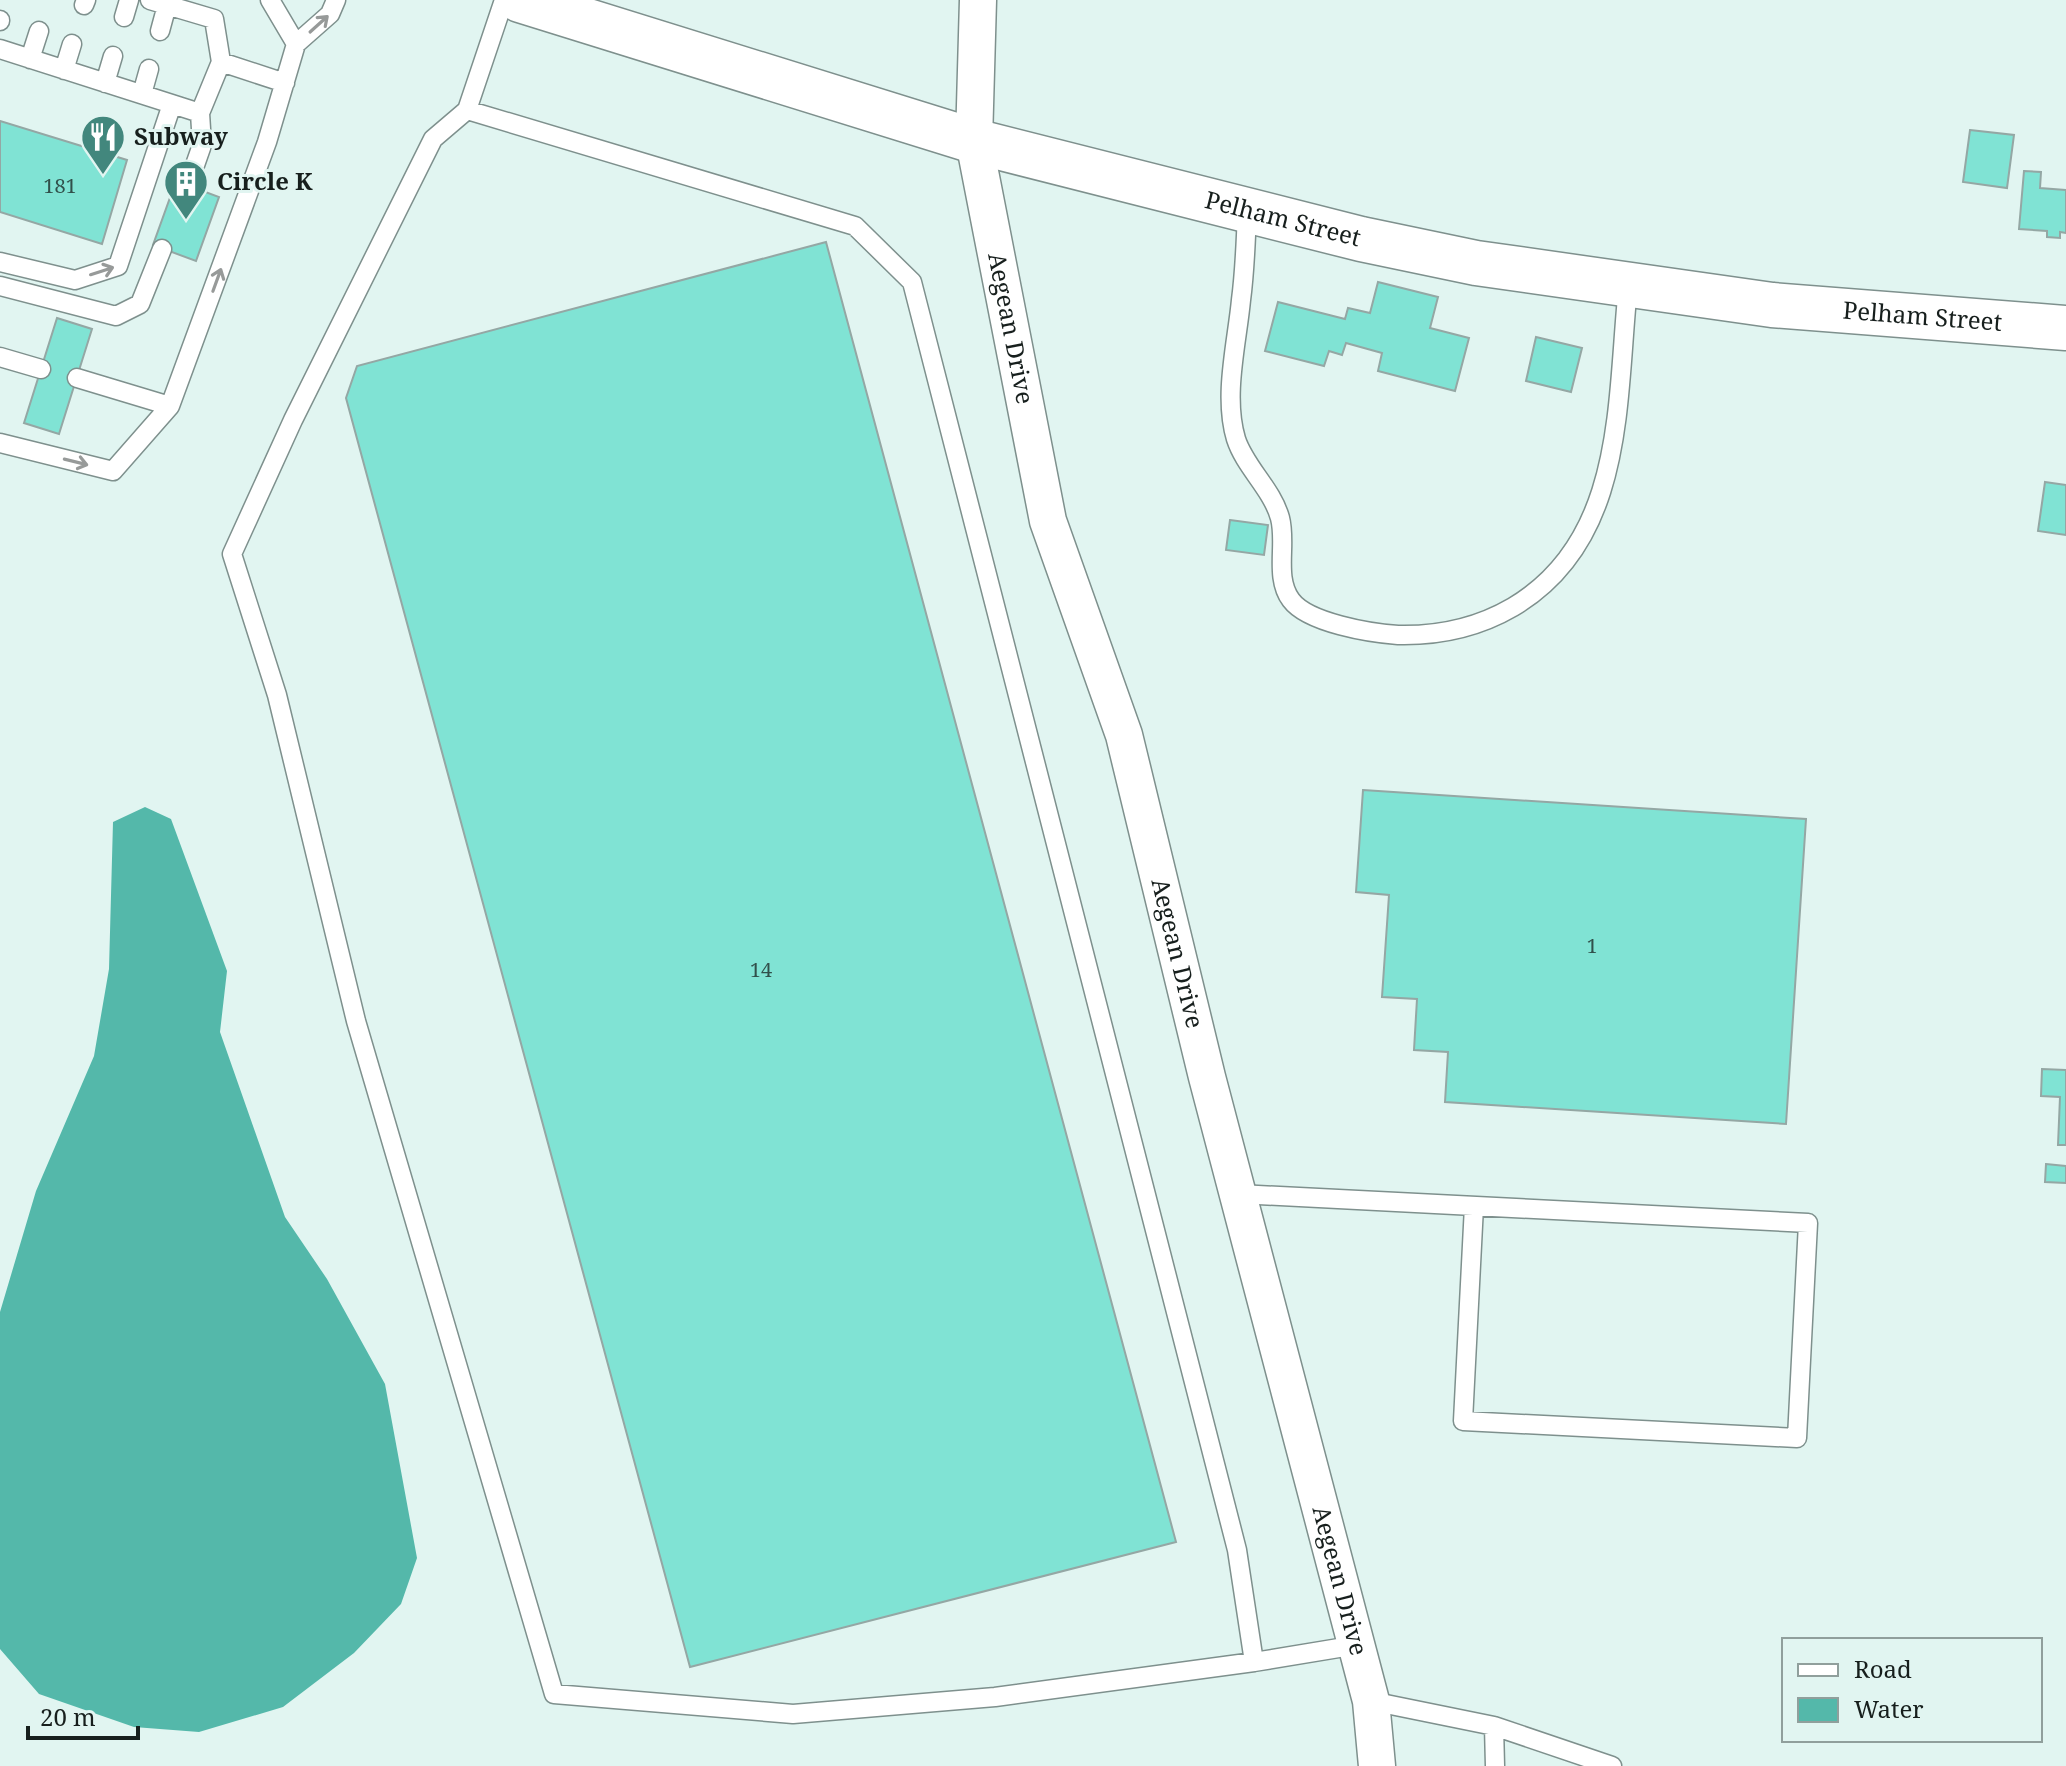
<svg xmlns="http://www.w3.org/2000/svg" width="2066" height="1766" font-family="'Noto Serif',serif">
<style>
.water{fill:#54b8aa}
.building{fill:#80e3d4;stroke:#94a7a4;stroke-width:2}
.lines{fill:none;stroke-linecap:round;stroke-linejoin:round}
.service-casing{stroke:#7e908d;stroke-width:21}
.minor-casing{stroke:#7e908d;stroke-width:39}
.tertiary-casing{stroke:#7e908d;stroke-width:47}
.service{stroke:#fff;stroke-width:18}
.minor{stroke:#fff;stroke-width:36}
.tertiary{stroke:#fff;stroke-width:44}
.oneway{stroke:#979a99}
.labels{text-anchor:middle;stroke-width:6;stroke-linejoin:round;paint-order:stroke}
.number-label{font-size:20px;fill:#31504b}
.poi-label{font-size:24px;font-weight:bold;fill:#171f1d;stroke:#e1f5f1;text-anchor:start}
.street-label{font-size:24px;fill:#171f1d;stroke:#e1f5f1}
</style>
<rect width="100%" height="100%" fill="#e1f5f1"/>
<path class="water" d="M145,807L171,819L227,971L220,1032L285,1217L327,1279L385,1384L417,1558L401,1604L354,1653L283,1707L199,1732L134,1727L39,1694L0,1649V1312L36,1191L94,1056L109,969L113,822Z"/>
<path class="building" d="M0,121L127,160L102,244L0,212Z
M1970,130L2014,135L2007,188L1963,182Z
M2024,171L2041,172L2040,188L2066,190V233L2060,232V238L2047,237V231L2019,229Z
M176,181L219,197L196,261L153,245Z
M826,242L1176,1542L690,1667L346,398L357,366Z
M1378,282L1438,297L1430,328L1469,338L1455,391L1378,371L1382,353L1346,343L1342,355L1329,351L1324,366L1265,351L1278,302L1345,319L1348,308L1370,313Z
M57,318L92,329L59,434L24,423Z
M1536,337L1582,348L1571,392L1526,381Z
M2045,482L2066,485V535L2038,531Z
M1230,520L1268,525L1264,555L1226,550Z
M1363,790L1806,819L1786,1124L1445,1102L1448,1052L1414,1050L1417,999L1382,997L1389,895L1356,892Z
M2042,1069L2066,1070V1145H2058L2060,1097L2041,1096Z
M2046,1164L2066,1166V1183L2045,1182Z"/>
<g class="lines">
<g class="service-casing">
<path id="service" d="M270,0L296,44
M504,0L467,110L433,139L293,420L232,554L277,695L356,1021L554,1694L793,1714L995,1697L1254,1662L1357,1645
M84,5L86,0
M124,17L129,0
M0,21V20
M160,31L167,5
M0,49L200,113L221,62L214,19L150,0
M30,59L39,31
M221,62L285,83
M64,70L72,44
M105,83L113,56
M142,94L149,69
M467,110L855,226L912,282L1237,1550L1254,1662
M188,185L202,145L200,113
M1247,210C1246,240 1245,270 1241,300C1237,343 1223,396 1236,439C1245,467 1272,489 1280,518C1287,544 1274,577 1291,600C1308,623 1370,633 1398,635C1440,636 1477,628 1513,607C1626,540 1616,402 1628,287
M0,262L75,280L118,266L172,104
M0,286L116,316L140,304L162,249
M0,357L41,369
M77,378L170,406
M0,443L113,471L170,406L267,142L296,44L330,14L336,0
M1239,1194L1808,1223L1797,1438L1463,1421L1474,1206
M1371,1701L1494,1726L1495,1766
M1494,1726L1612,1766"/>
</g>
<g class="minor-casing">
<g id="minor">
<path id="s1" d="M978,0L974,141L1048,521L1124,735L1207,1077L1371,1701L1377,1766"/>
</g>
</g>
<g class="tertiary-casing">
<g id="tertiary">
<path id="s2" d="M520,0L974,141L1361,239L1476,263L1772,305L2066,328"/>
</g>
</g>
<use href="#service" class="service"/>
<use href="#minor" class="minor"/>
<use href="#tertiary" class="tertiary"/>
</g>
<defs><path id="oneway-shaft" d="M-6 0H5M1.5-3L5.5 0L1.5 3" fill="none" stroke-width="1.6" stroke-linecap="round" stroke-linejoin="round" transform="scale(2)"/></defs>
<g class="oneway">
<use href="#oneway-shaft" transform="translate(319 24) rotate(-42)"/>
<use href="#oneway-shaft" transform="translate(102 271) rotate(-18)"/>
<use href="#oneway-shaft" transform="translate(217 280) rotate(-70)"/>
<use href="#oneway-shaft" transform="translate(76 462) rotate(14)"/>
</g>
<defs>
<g id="restaurant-pin" transform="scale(2.3)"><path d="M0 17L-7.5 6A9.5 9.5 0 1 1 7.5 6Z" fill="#42877d" stroke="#e1f5f1"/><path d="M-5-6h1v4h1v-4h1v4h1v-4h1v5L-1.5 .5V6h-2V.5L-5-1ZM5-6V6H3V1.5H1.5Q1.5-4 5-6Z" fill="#fff"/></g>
<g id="building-pin" transform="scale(2.3)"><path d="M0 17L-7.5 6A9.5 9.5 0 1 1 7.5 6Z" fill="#42877d" stroke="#e1f5f1"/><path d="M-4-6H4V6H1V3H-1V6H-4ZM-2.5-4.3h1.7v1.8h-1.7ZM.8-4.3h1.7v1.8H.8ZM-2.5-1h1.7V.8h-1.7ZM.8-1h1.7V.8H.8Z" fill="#fff"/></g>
</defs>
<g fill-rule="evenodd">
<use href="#restaurant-pin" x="103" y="137"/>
<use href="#building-pin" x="186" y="182"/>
</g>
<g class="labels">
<g class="number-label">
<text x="60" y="193">181</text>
<text x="1592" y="953">1</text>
<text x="761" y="977">14</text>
</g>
<g class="poi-label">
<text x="134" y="145">Subway</text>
<text x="217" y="190">Circle K</text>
</g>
<g class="street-label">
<text dy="8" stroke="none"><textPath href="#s2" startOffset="794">Pelham Street</textPath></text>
<text dy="8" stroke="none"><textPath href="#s2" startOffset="1442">Pelham Street</textPath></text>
<text dy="8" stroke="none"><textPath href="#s1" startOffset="332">Aegean Drive</textPath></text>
<text dy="8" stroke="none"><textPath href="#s1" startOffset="980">Aegean Drive</textPath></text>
<text dy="8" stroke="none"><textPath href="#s1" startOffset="1628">Aegean Drive</textPath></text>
</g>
</g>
<rect x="1782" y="1638" width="260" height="104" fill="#e1f5f1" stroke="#909f9c" stroke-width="2"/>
<rect x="1798" y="1664" width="40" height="12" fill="#ffffff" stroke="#909f9c" stroke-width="2"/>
<text x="1854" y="1678" font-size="24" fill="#171f1d">Road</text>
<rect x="1798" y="1698" width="40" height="24" fill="#54b8aa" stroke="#909f9c" stroke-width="2"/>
<text x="1854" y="1718" font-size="24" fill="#171f1d">Water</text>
<path d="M28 1726v12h110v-12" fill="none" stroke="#171f1d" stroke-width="4"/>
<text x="40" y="1726" font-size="24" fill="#171f1d" stroke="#e1f5f1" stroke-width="6" paint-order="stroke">20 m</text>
</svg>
